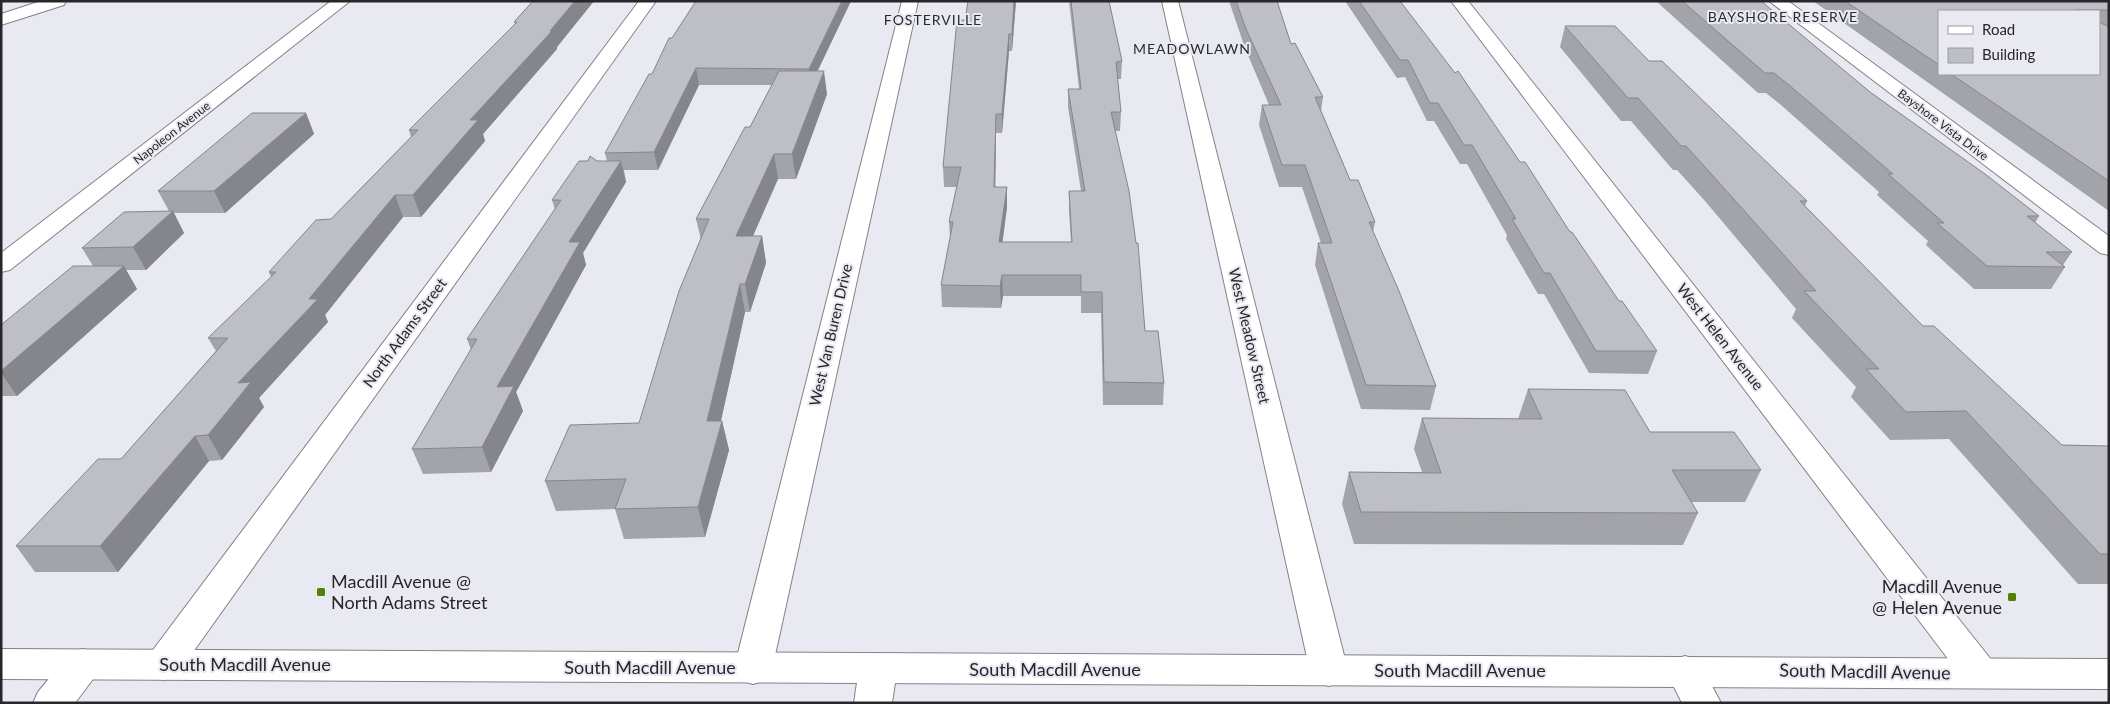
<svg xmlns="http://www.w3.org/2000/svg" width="2110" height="704" font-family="Lato,sans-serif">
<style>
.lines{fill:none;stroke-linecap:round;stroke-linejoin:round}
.minor-casing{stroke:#828389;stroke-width:2}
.tertiary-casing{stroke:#828389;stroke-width:2}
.minor{fill:#fff;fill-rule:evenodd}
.tertiary{fill:#fff;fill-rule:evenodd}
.wall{fill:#a3a4aa;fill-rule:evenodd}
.shaded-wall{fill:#85868b}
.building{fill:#bebfc6;stroke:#85868b}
.poi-dot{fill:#558007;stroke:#e9eaf1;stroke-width:2}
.labels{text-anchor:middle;stroke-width:4;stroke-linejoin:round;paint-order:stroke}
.far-street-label{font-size:12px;fill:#27272a;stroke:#e9eaf1}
.far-neighbourhood-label{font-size:14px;letter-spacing:1px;fill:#2a2b30;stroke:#e9eaf1}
.street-label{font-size:15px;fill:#27272a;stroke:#e9eaf1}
.near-poi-label{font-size:18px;fill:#27272a;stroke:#e9eaf1;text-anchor:start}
.near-street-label{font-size:18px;fill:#27272a;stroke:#e9eaf1}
</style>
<rect width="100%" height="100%" fill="#e9eaf1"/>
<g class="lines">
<g class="minor-casing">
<path id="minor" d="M41,1H66L64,5L1,25V14Z
M331,1H350L10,270L1,272V253Z
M639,1H656L176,676L163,680L150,676L144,665L150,654Z
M902,1H918L772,669L766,680L753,684L740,680L734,669Z
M1162,1H1178L1348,671L1342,682L1329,686L1316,682L1310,671Z
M1451,1H1468L1993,662L1999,673L1993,684L1980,688L1967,684Z
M1769,1H1788L2109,236V255L2100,253Z
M83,649L96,653L102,664L96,675L75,703H33L38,692L70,653Z
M878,654L891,658L897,669L892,703H854L859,669L865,658Z
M1685,656L1698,660L1721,703H1682L1666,671L1672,660Z"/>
</g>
<g class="tertiary-casing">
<path id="tertiary" d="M1,649L2109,659V689L1,679Z"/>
</g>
<use href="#minor" class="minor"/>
<use href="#tertiary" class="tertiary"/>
</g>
<path class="wall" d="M533,1H594L557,47V49L483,134L485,141L421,217H403L325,315L328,322L259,398L264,407L222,460L209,461L118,572H35L16,546L121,459L216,351L208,338L271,277L269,272L331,219L411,137L409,130L515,24L514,22Z
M696,1H851L817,71L827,94L796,179H778L753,236H762L766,263L750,312H745L721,421H722L729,450L705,537L624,539L615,509L556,511L545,481L639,423L701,240L696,219L750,127L772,85H699L658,170H624L626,182L583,253L586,265L516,392L523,411L491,472L423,474L412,449L471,350L467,339L555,209L552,200L597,161H607L605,153L652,74L672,38Z
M968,1H1016L1012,51H1009L1002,133H996L995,187H1007V207L1002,242H1071L1069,211V191H1081L1068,107V89H1079L1069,1H1109L1122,61L1121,79H1117L1121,112L1120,131H1115L1145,331L1164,383L1163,405H1103L1101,313H1081V296H1003L1001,308L942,307L941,285L950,237L949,222L957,187H944L943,167Z
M1229,1H1277L1291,44L1323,97L1321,111L1350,180L1375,222L1373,232L1436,386L1430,410L1361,409L1315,265L1318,243H1321L1302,187H1279L1259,125L1262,105H1269L1245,48Z
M1345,1H1400L1520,162L1619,301L1657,351L1648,374L1589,373L1544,294H1538L1506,239L1507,235L1467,164H1460L1434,121H1427L1405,77L1397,78Z
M1656,1H1761L1870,92L2039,216L2035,223L2072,252L2063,265L2065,267L2051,289H1974L1926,245L1928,241L1877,195L1879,192L1781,105L1766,93H1758Z
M1813,1H2109V211ZM1939,11H2099V74H1939Z
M1565,26L1649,61L1807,201L1805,206L1923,326L2062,445L2109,446V584H2078L1949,439L1890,440L1851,397L1856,387L1792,318L1796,309L1705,201L1677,170H1673L1631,121H1621L1560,47Z
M306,113L314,134L225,213H174L184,233L146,270H126L137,289L17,396H1V325L93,266L82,248L169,211L158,191Z
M1528,389L1650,432L1761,470L1745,502H1691L1698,513L1683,545L1354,544L1342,504L1349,472H1422L1414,449L1422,418L1518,419Z"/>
<path class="shaded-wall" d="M575,1H594L557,47V49L483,134L485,141L421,217L413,195L470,120L550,31Z
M842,1H851L811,85L809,69Z
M1014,1H1016L1012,51V34Z
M1009,34V51L1002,133V114Z
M696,68L699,85L658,170L654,152Z
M824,71L827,94L796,179L792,154Z
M306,113L314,134L225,213L214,191Z
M996,114V133L995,207L994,187Z
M774,154L778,179L741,263L736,236Z
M621,161L626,182L583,253L586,265L516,392L523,411L491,472L482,447L497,387L569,242Z
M1007,187V207L1000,263L999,242Z
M395,195L403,217L325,315L328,322L259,398L264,407L222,460L208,435L238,383L309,299Z
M173,211L184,233L146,270L133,247Z
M762,236L766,263L750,312L745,284Z
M124,266L137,289L17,396L1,373V371Z
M1002,275L1003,296L1001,308L1000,286Z
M740,284L745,312L715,447L722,421L729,450L705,537L698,507L707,421Z
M195,436L209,461L118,572L100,546Z"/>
<path class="building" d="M533,1H575L550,31H552L470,120H478L413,195H395L309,299H318L238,383L251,382L208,435L195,436L100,546H16L98,459H121L228,338H208L276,272H269L316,220L331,219L418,130H409L517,22H514Z
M696,1H842L809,69L696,68L654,152L605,153L649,74H652L669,38H672Z
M968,1H1014L1012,34H1009L1002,114H996L994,187H1007L999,242H1072L1069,191H1085L1068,89H1081L1071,1H1109L1122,61L1116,62L1121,112H1111L1129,191L1136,243H1138L1145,331H1158L1164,383L1104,382L1102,292H1081V275H1002L1000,286L941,285L953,222H949L961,167H943L957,20H965Z
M1236,1H1277L1291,44L1295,43L1323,97H1315L1350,180H1358L1375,222H1369L1399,291L1436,386L1366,385L1318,243H1332L1305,165H1282L1262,105H1281L1246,29Z
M1359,1H1400L1455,73L1458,71L1520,162H1525L1570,232H1572L1619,301H1622L1657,351H1596L1550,273H1544L1512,219H1516L1472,145H1464L1438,103H1430L1408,60H1400Z
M1682,1H1761L1870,92L1985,174L2039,216H2027L2072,252H2046L2065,267L1987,266L1937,223H1944L1888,174H1893L1789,85L1774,73H1765Z
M1845,1H2109V10H2075L2078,11H1939V65Z
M2099,22L2109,27V181L1951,74H2099Z
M1565,26H1615L1649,61H1662L1807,201H1800L1923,326H1934L2062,445L2109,446V554H2100L1966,411L1906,412L1866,369H1879L1804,291H1816L1714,177L1686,146H1681L1638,98H1628Z
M779,71H824L792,154H774L736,236H762L745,284H740L707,421H722L698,507L615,509L626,479L545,481L570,425L639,423L679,291L709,219H696L745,127H750Z
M252,113H306L214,191H158Z
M590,156L597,161H621L569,242H580L497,387L514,386L482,447L412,449L477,339H467L561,200H552L579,161H588Z
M173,211L133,247L82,248L124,212Z
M73,266H124L1,371V325Z
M1528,389L1625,390L1650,432H1734L1761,470H1672L1698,513L1361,512L1349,472L1441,473L1422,418L1542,419Z"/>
<g class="poi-dot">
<rect x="316" y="587" width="10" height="10" rx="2.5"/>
<rect x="2007" y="592" width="10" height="10" rx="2.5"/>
</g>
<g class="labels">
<g class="far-street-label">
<text transform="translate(1943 125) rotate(37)" y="4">Bayshore Vista Drive</text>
<text transform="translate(172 133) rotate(-38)" y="4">Napoleon Avenue</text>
</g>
<g class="far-neighbourhood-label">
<text x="1783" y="22">BAYSHORE RESERVE</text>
<text x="933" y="25">FOSTERVILLE</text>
<text x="1192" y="54">MEADOWLAWN</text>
</g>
<g class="street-label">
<text transform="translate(405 333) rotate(-54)" y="5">North Adams Street</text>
<text transform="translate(831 335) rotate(-77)" y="5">West Van Buren Drive</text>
<text transform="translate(1249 336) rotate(77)" y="5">West Meadow Street</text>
<text transform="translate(1720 337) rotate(52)" y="5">West Helen Avenue</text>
</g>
<g class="near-poi-label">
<text x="331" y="588">Macdill Avenue @<tspan x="331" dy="21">North Adams Street</tspan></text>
<text x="2002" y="593" text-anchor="end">Macdill Avenue<tspan x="2002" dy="21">@ Helen Avenue</tspan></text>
</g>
<g class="near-street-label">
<text x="245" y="671">South Macdill Avenue</text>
<text x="650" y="674">South Macdill Avenue</text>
<text x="1055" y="676">South Macdill Avenue</text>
<text x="1460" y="677">South Macdill Avenue</text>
<text transform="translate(1865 672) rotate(1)" y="6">South Macdill Avenue</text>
</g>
</g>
<rect width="2110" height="704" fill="none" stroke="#27272a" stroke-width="5"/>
<rect x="1938" y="10" width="162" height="65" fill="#e9eaf1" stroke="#9b9ca1"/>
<rect x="1948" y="26" width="25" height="8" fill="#ffffff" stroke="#9b9ca1"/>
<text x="1982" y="35" font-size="15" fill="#27272a">Road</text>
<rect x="1948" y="48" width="25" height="15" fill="#bebfc6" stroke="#9b9ca1"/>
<text x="1982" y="60" font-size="15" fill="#27272a">Building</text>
</svg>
